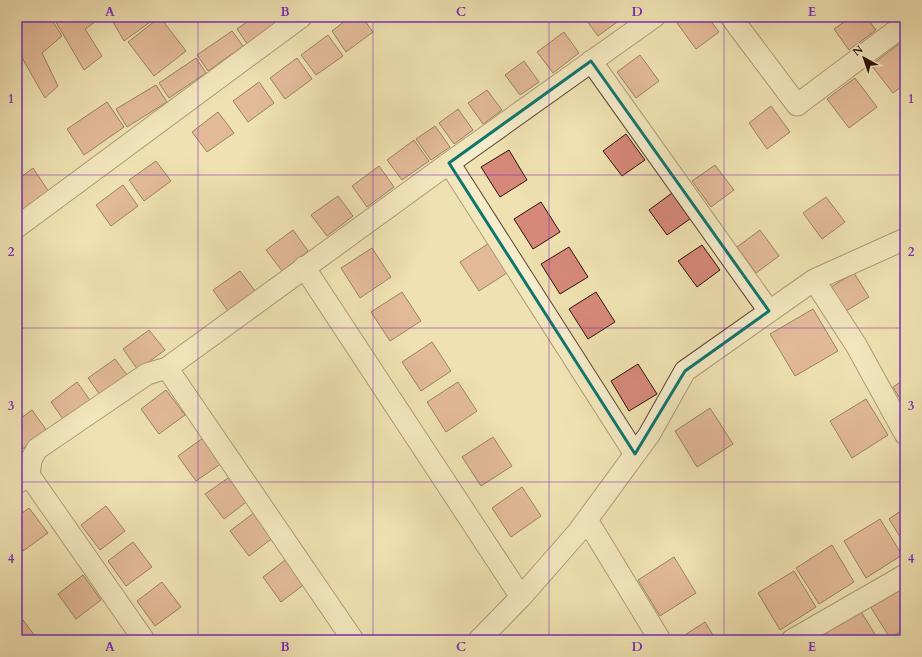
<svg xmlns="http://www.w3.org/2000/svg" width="922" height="657" font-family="Cardo,serif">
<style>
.building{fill:#d6897a;stroke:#2e1206}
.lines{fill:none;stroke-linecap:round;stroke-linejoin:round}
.minor-casing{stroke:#5e4631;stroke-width:23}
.minor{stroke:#f5eccc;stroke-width:21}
.marked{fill:none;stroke:#0f766e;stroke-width:3;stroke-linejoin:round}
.grid{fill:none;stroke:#7b2cbf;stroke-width:1;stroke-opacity:0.55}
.neatline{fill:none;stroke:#7b2cbf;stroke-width:1.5}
.grid-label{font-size:13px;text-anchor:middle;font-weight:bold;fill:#7b2cbf}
</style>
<rect width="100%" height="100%" fill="#efe1b1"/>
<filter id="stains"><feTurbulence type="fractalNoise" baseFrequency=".005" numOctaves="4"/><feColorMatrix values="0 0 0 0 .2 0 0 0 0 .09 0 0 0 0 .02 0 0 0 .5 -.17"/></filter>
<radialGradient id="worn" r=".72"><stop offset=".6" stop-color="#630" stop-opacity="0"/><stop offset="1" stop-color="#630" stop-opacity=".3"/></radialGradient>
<path class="building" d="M26,17H50L62,36L42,53L58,86L45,98L17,49V23Z
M53,17H102L85,29L102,56L84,70Z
M110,17H157L124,41Z
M160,17L186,51L154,76L128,42Z
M254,17H287L248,45L237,29Z
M350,17H362L373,32L346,52L332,31Z
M584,17H624L598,36Z
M686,17H708L719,32L696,49L677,23Z
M851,17H866L876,30L849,50L834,29Z
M232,31L243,46L208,71L197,55Z
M564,32L579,53L553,73L537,52Z
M328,35L343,56L316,75L301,55Z
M899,44L905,52V84L893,93L871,65Z
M640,55L659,81L636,98L617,72Z
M196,58L206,73L169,98L159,83Z
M297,58L312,79L285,99L270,78Z
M524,61L539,82L520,95L505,75Z
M855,78L877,107L849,128L827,99Z
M259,82L274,103L248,122L233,101Z
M156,85L167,102L127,127L116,109Z
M487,90L502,110L483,124L468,103Z
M107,102L124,127L84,155L67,129Z
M771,106L790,132L767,149L749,123Z
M458,109L473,130L454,144L439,123Z
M218,112L234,133L207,152L192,132Z
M435,126L450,147L431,160L416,139Z
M626,134L645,160L622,176L603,151Z
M414,140L429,161L402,180L387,160Z
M509,150L527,180L500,197L481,167Z
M156,161L171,181L144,201L129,180Z
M715,165L734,190L711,207L692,181Z
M379,166L394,187L367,207L352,186Z
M33,168L49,192L17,214V180Z
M123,185L138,206L111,226L96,205Z
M672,193L690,219L667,235L649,210Z
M338,196L353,216L327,236L311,215Z
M826,197L845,222L822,239L803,213Z
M541,202L560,232L533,249L514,219Z
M293,230L308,251L282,271L266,250Z
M760,230L779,256L756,273L737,247Z
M491,242L510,271L479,291L460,262Z
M702,245L720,270L697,287L678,261Z
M569,247L588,277L560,294L541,264Z
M372,248L391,277L360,298L341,268Z
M240,271L255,291L228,311L213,290Z
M854,273L869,297L846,311L831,287Z
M402,292L421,321L390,341L371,312Z
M596,292L615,322L588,339L569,309Z
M813,309L838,351L795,376L770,334Z
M149,330L165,350L138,370L123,349Z
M432,342L451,371L421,391L402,362Z
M115,359L130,379L103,399L88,378Z
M638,364L657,394L629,411L611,381Z
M905,379V407L893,387Z
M77,382L92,403L66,423L51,402Z
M458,382L477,411L446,432L427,402Z
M166,390L185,415L159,434L141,409Z
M866,399L888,435L852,458L830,421Z
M710,408L733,444L697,467L675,431Z
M32,410L47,431L21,450L17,445V421Z
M493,437L512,466L481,486L462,457Z
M203,438L222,463L196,481L178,456Z
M231,476L249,500L224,519L205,494Z
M522,487L541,516L511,537L492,508Z
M106,506L125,531L100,550L81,525Z
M29,508L48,533L23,551L17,544V517Z
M905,508V545L889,519Z
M255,512L274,537L249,556L230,531Z
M880,519L902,555L866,578L844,541Z
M133,542L152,567L126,586L108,561Z
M832,545L854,582L819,604L796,568Z
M674,557L696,593L660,616L638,580Z
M288,558L306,583L281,602L263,577Z
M794,571L816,607L780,630L758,593Z
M83,575L101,600L76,619L58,594Z
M162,582L181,607L155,626L137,601Z
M905,586V629L890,638L870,606Z
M858,607L878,639L831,640L824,628Z
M23,620L38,640H17V624Z
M705,622L716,640H677Z"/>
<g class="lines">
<g class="minor-casing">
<path id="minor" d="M731,17L797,105L905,24
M591,61L769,311
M449,163L635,454
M17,227L301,17
M304,267L521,597
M814,280L856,345L905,434
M167,368L353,640
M29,475L144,640
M17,483L29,475L31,460L37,449L147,374L167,368L449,163L654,17
M587,520L660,640
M479,640L521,597L578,532L649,435L685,371L814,280L905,239
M792,640L905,575"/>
</g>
<use href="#minor" class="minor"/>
</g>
<path d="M0 0H922V657H0ZM591,61L769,311L685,371L635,454L449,163Z" fill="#efe1b1" fill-opacity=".55" fill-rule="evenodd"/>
<path class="marked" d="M591,61L769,311L685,371L635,454L449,163Z"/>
<path class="grid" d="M198,17V640M373,17V640M549,17V640M724,17V640M17,175H905M17,328H905M17,482H905"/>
<rect width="922" height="657" fill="none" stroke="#efe1b1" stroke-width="44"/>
<g transform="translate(864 58) rotate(320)" stroke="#f5eccc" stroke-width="3" paint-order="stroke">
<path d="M0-3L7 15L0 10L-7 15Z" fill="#2e1206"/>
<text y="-6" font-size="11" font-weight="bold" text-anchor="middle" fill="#2e1206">N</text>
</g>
<rect x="22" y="22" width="878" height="613" class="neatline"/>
<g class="grid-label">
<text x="110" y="16">A</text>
<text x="285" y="16">B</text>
<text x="461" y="16">C</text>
<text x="637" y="16">D</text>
<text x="812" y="16">E</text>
<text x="11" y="103">1</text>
<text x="911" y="103">1</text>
<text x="11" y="256">2</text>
<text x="911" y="256">2</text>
<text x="11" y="410">3</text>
<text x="911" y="410">3</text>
<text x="11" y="563">4</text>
<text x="911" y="563">4</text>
<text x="110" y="651">A</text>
<text x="285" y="651">B</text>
<text x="461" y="651">C</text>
<text x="637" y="651">D</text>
<text x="812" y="651">E</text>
</g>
<rect width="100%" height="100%" filter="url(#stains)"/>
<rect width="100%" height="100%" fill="url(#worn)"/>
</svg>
